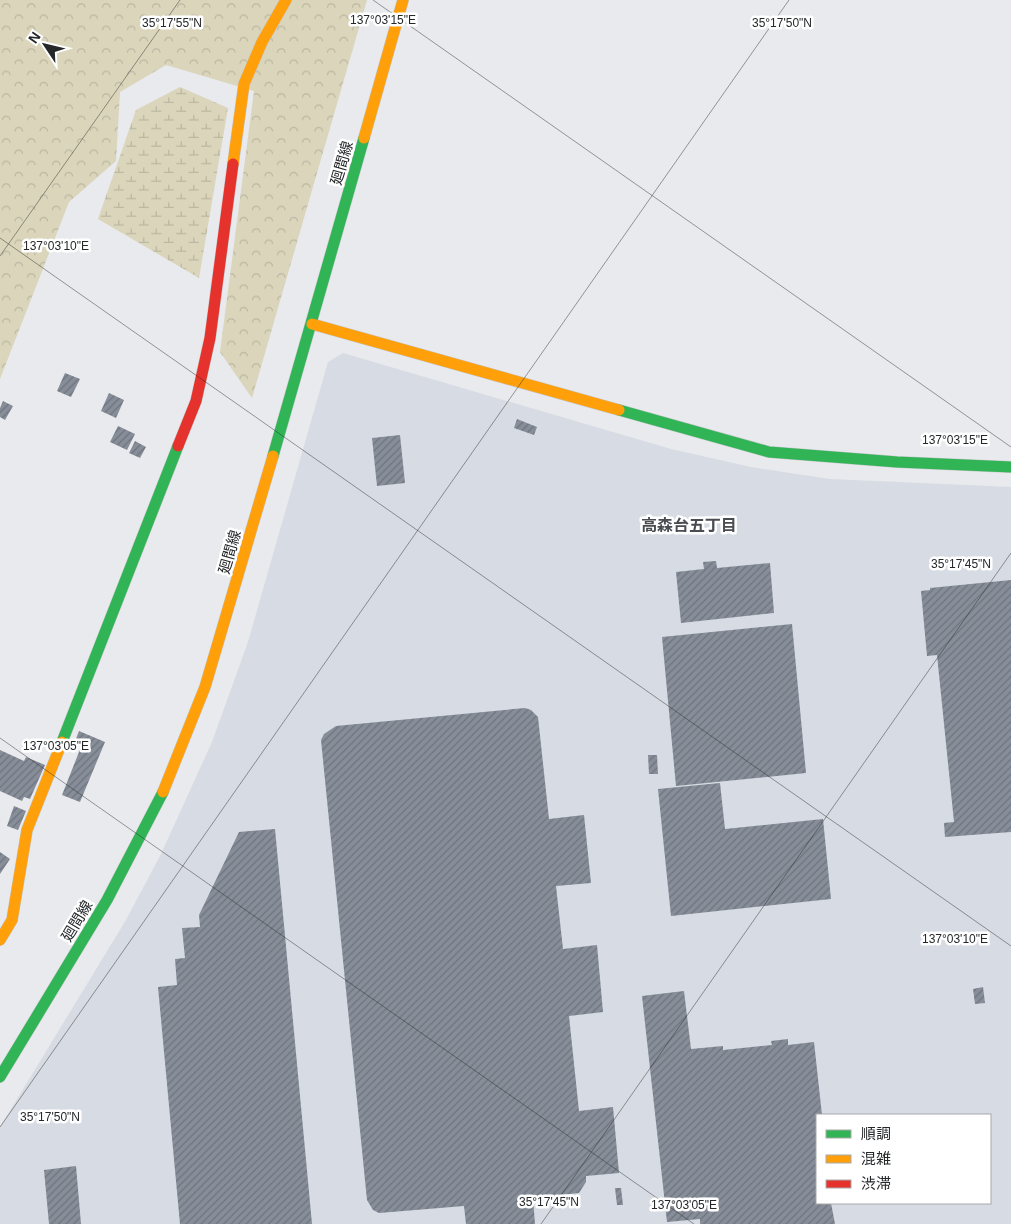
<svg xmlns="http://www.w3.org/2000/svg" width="1011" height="1224" font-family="Helvetica,'Noto Sans JP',sans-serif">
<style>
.built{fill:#d7dbe3;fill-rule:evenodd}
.forest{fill:url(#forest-crowns)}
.wetland{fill:url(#wetland-marsh)}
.building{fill:url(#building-hatch)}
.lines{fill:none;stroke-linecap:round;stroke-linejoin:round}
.fast-casing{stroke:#c5c7c9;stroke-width:12}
.slow-casing{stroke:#c5c7c9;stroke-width:12}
.jam-casing{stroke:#c5c7c9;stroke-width:12}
.fast{stroke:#30b455;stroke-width:11}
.slow{stroke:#ff9f0a;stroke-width:11}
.jam{stroke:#e5322d;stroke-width:11}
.ticks{fill:none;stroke:#252729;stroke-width:1;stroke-opacity:0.45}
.labels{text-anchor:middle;stroke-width:5;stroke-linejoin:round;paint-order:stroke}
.street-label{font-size:15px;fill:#252729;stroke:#fff}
.neighbourhood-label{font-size:16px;font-weight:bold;fill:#494c51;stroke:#fff}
.ticks-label{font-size:12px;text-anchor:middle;fill:#252729;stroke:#fff;stroke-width:5;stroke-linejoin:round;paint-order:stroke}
</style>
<defs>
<pattern id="forest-crowns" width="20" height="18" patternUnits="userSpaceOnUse" patternTransform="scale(1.25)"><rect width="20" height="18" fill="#dad5bb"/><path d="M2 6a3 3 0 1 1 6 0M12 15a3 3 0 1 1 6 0" fill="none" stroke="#bbb7a1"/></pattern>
<pattern id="wetland-marsh" width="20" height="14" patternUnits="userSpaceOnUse" patternTransform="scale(1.25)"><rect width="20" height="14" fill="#dad5bb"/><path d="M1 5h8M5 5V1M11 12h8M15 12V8" fill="none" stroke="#bbb7a1"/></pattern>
<pattern id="building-hatch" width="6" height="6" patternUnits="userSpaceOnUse" patternTransform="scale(1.25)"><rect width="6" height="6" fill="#878e99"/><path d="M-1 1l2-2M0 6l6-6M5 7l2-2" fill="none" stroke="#6e747d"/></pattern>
</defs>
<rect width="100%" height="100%" fill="#e8eaed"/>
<path class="built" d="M343,353L671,449L751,467L830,479L1011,487V1224H0V1127L126,920L161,854L212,742L248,642L328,362ZM817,1115H990V1203H817Z"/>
<path class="forest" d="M0,0H367L252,398L220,352L254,91L166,65L120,92L116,161L69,202L0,379Z"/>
<path class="wetland" d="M180,87L228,108L199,278L98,219L136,110Z"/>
<path class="building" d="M65,373L80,379L71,397L57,391Z
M109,393L124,400L116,418L101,411Z
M3,401L13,406L5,420L0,417V408Z
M517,419L537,427L534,435L514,428Z
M118,426L135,434L127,450L110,442Z
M400,435L405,483L377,486L372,438Z
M135,441L146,447L140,458L129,453Z
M716,561L717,568L770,563L774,613L681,623L676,572L704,569L703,562Z
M1011,580V832L945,837L944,823L954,822L937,655L927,656L921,591L930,590V588Z
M792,624L806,773L676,786L662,637Z
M525,708L531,710L538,717L549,819L584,815L591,883L556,886L563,949L597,945L603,1012L569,1016L579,1111L613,1107L619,1173L586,1176V1182L579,1193L533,1198L535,1224H466L464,1206L379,1213L373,1210L367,1200L321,740L324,734L336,726Z
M79,731L105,742L80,802L62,795L81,747L74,744Z
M0,750L24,761L26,757L45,765L30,799L24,797L22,801L0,791Z
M648,755H657L658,774H649Z
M720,783L725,829L823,819L831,899L671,916L658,789Z
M14,806L26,811L18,830L7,826Z
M275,829L312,1224H180L158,987L177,985L175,959L185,958L182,928L200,927L199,915L239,832Z
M0,852L10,859L0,874Z
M983,987L985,1003L975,1004L973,989Z
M684,991L691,1049L723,1046V1050L772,1045L771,1041L788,1039V1045L814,1042L822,1115H817V1203H831L835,1224H700V1219L667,1222L642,996Z
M76,1166L81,1224H49L44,1170Z
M615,1188H621L623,1205H617Z"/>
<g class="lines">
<g class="fast-casing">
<path id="fast" d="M619,410L769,452L897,462L1011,467
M273,456L364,138
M62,742L178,446
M0,1077L107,900L163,792"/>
</g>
<g class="slow-casing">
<path id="slow" d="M364,138L403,0
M233,164L244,84L262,42L286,0
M312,324L619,410
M163,792L205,687L273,456
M0,940L12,920L27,830L62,742"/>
</g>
<g class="jam-casing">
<path id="jam" d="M178,446L196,401L210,338L233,164"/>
</g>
<use href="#fast" class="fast"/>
<use href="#slow" class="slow"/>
<use href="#jam" class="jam"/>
</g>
<path class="ticks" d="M373,0L1011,447M0,238L1011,946M0,256L180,0M0,738L694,1224M0,1127L789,0M541,1224L1011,553"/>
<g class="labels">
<g class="street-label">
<text transform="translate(342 163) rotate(-74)" y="5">廻間線</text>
<text transform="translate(230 552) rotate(-74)" y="5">廻間線</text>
<text transform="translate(77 921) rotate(-59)" y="5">廻間線</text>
</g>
<g class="neighbourhood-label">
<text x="689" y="531">高森台五丁目</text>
</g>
</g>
<g class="ticks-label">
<text x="383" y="24">137°03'15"E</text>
<text x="172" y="27">35°17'55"N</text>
<text x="782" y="27">35°17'50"N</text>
<text x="56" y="250">137°03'10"E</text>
<text x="955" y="444">137°03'15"E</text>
<text x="961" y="568">35°17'45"N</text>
<text x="56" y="750">137°03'05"E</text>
<text x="955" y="943">137°03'10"E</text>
<text x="50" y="1121">35°17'50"N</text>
<text x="549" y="1206">35°17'45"N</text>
<text x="684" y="1209">137°03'05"E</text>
</g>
<rect x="816" y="1114" width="175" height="90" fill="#ffffff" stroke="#a8a9a9"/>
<rect x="826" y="1130" width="25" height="8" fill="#30b455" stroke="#a8a9a9"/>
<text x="861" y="1139" font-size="15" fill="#252729">順調</text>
<rect x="826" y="1155" width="25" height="8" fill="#ff9f0a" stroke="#a8a9a9"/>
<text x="861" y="1164" font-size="15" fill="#252729">混雑</text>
<rect x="826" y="1180" width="25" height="8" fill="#e5322d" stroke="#a8a9a9"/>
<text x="861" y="1189" font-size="15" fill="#252729">渋滞</text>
<g transform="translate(45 45) rotate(305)" stroke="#ffffff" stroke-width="4" paint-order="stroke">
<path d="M0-4L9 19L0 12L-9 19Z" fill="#252729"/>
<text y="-8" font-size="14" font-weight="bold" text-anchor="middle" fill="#252729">N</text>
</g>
</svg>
